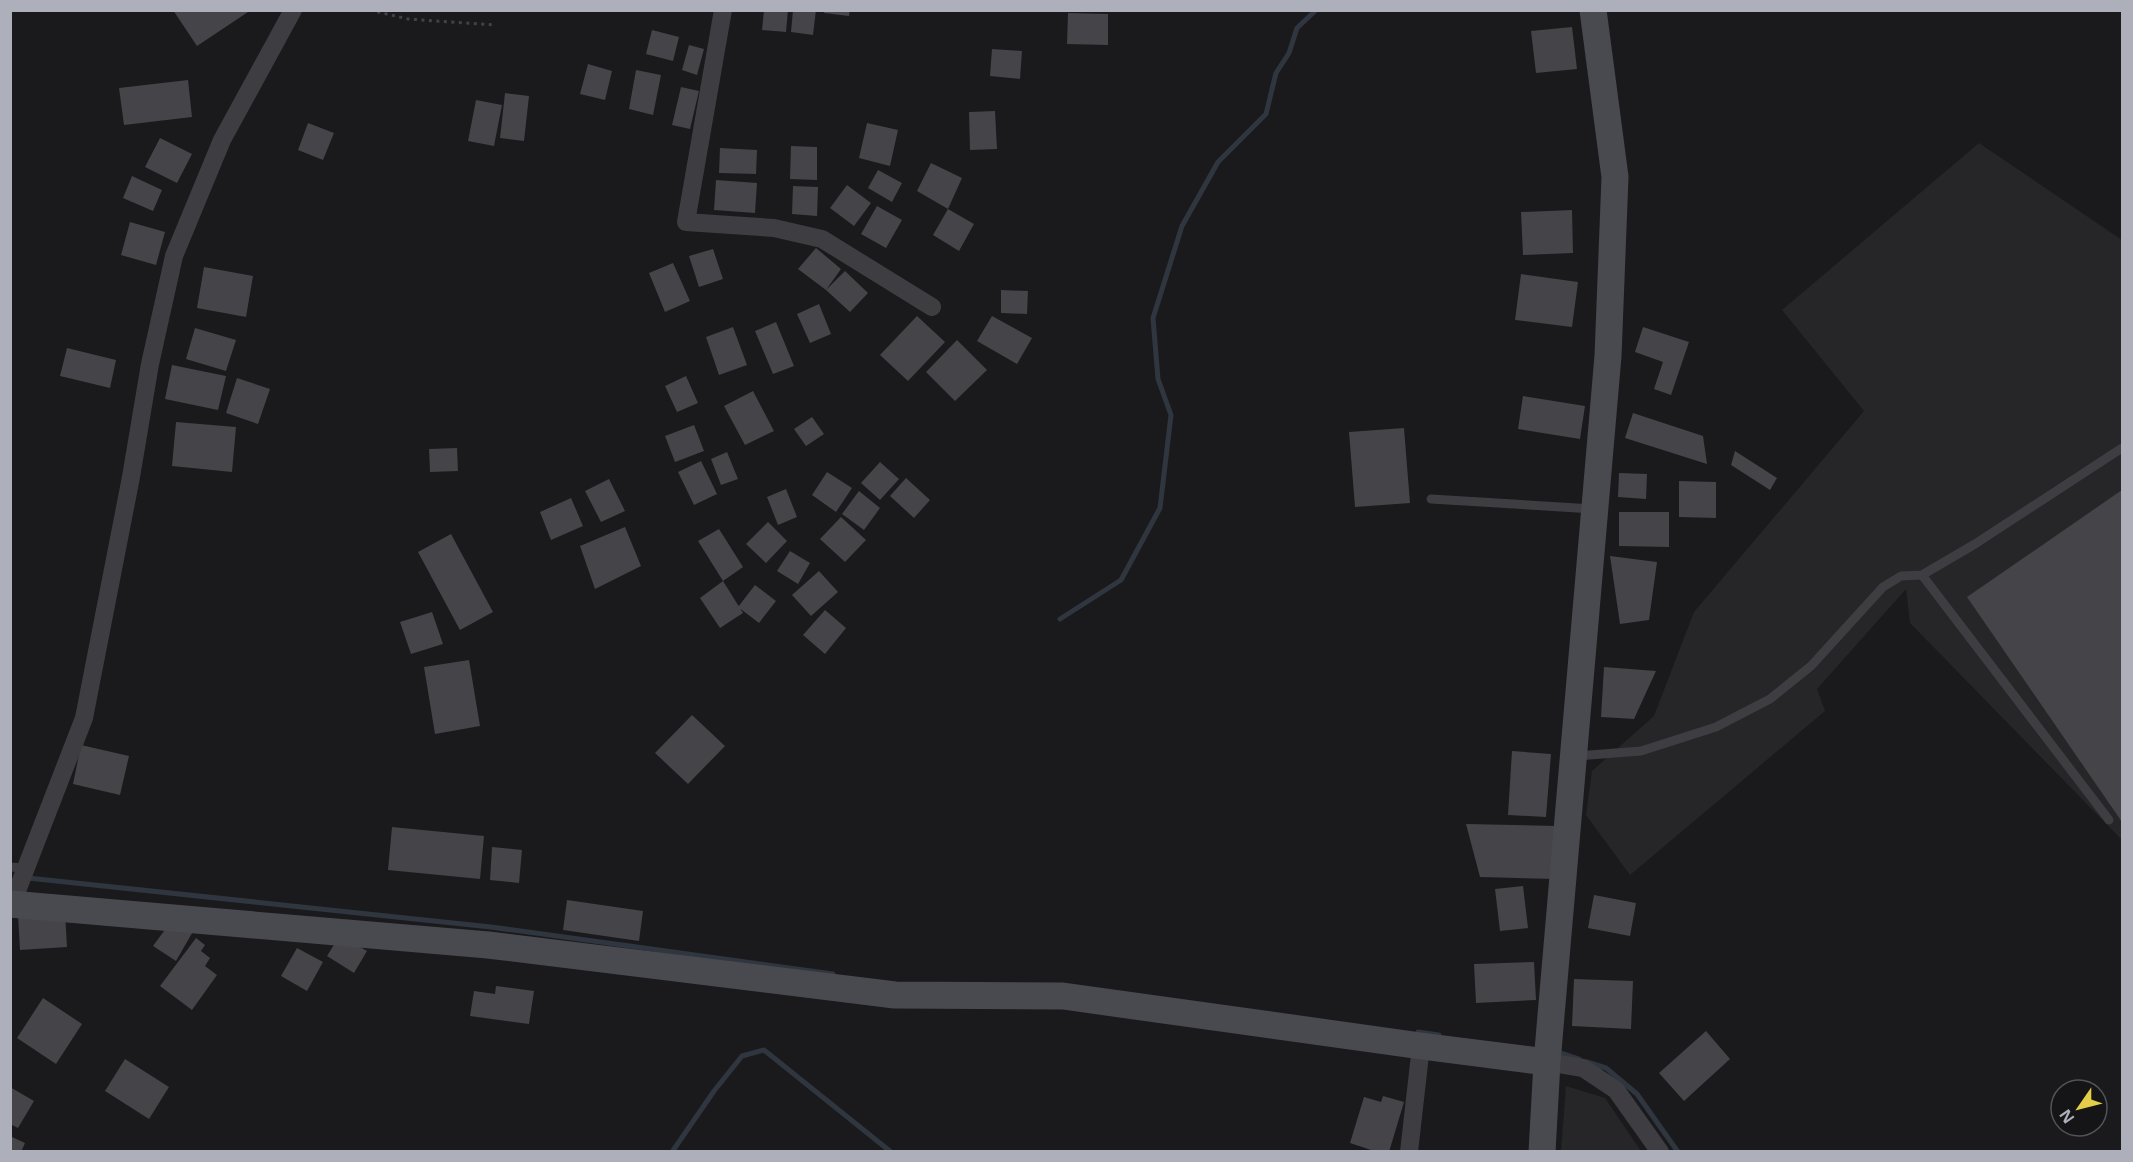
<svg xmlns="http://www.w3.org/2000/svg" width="2133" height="1162" font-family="'Open Sans',sans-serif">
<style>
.built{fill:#262629}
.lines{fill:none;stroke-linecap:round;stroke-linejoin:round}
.stream{stroke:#30363f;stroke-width:5}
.building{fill:#444449}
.path{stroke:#414247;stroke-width:3;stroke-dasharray:3 4.5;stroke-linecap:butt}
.lane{stroke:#3d3d42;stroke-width:9}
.street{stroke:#3d3d42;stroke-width:18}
.secondary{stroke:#494a50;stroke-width:27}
</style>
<rect width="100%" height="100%" fill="#1a1a1c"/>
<path class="built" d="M1979,143L2122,240V840L1910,623L1906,589L1817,689L1825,711L1630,875L1586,815L1592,771L1654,716L1694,612L1864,411L1782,310Z
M1566,1086L1605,1098L1641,1151H1561Z"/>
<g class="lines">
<path class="stream" d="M1060,619L1121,580L1160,508L1171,415L1158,379L1153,318L1182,226L1218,162L1266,114L1276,73L1289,53L1297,28L1316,10
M28,878L491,927L833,974
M1418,1032L1439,1035
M1561,1053L1579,1059
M1587,1062L1606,1068L1637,1094L1678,1152
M672,1152L714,1091L742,1056L764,1050L891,1152"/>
</g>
<path class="building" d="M173,10H251L197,46Z
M764,10H788L786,32L762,30Z
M793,10H816L813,35L791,32Z
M825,10H850L849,16L824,13Z
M1068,13L1108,14V45L1067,44Z
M1572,27L1577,69L1536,73L1531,31Z
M652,30L679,37L673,61L646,54Z
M689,45L704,49L697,75L682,70Z
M992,49L1022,51L1020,79L990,76Z
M588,64L612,71L605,100L580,94Z
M636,70L661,75L653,115L629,109Z
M188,80L192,117L124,125L119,88Z
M681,87L699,91L690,129L672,125Z
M505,93L529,96L524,141L500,138Z
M476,100L502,105L494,146L468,141Z
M995,111L997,149L970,150L969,112Z
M308,123L334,133L323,160L298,150Z
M867,123L898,130L890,166L859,158Z
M160,138L192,154L177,183L145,167Z
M791,146L817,147V180L790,179Z
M720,148L757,150L756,174L719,173Z
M931,163L962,178L948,209L917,191Z
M878,170L902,183L892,202L868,188Z
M132,176L162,190L153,211L123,198Z
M716,180L757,183L755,213L714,210Z
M847,185L871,203L854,226L830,208Z
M793,186L818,187L817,216L792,214Z
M877,206L902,220L886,248L861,234Z
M948,209L974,224L959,251L933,235Z
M1572,210L1573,253L1523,255L1521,212Z
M130,222L165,232L156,265L121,255Z
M816,248L841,269L826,290L845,271L868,293L850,312L826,290L798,269Z
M713,249L723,279L699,287L689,256Z
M673,263L690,301L665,312L649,273Z
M204,267L253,276L246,317L197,308Z
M1521,274L1578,282L1572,327L1515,320Z
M1001,290L1028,291L1027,314L1001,313Z
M819,304L831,334L810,343L797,314Z
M917,316L945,342L908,381L880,355Z
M992,316L1032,338L1017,364L977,341Z
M776,322L794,366L773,374L755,331Z
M733,327L747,365L719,375L706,337Z
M1643,327L1689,342L1671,395L1654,389L1663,362L1635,352Z
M195,328L236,340L226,371L186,359Z
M957,340L987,370L955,401L926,372Z
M67,348L116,360L110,388L60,376Z
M172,365L226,376L218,410L165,399Z
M686,376L698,403L677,412L665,386Z
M237,378L270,389L258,424L226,413Z
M753,391L774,431L745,445L724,406Z
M1523,396L1585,406L1580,439L1518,429Z
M1633,413L1703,436L1707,464L1625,438Z
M812,417L824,434L806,446L794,429Z
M176,422L236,427L232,472L172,466Z
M694,425L704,451L675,462L665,436Z
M1404,428L1410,503L1355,507L1349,432Z
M457,448L458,471L430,472L429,449Z
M1735,451L1777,478L1770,490L1731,465Z
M727,452L738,479L721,485L711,459Z
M701,461L717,494L694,505L678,472Z
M880,462L899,479L880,500L861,483Z
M827,472L852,488L836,512L812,495Z
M1619,473L1647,474L1646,499L1618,497Z
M906,478L930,500L914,518L890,496Z
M609,479L625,511L601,522L585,491Z
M1679,481L1716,482V518L1679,517Z
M786,489L797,517L778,525L767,497Z
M2122,490V822L1967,597Z
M859,491L880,508L864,530L842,514Z
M571,498L583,526L551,540L540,512Z
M1619,512H1669V547L1619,546Z
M841,517L866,540L845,562L820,539Z
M768,522L787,541L766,563L746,544Z
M625,527L641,566L595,589L580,546Z
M719,529L743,567L723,581L698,541Z
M451,534L493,612L460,630L418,552Z
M790,551L810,563L798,584L777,571Z
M1610,556L1657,562L1649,620L1620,624Z
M819,571L838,592L811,616L792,595Z
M723,581L743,613L720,628L700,598Z
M755,585L776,601L759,623L738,607Z
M825,610L846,628L825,654L803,635Z
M432,612L443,644L411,654L400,622Z
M469,660L480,726L435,734L424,667Z
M1604,667L1656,671L1634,719L1601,717Z
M692,715L725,746L688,784L655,753Z
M81,745L129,756L120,795L73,784Z
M1512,751L1551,754L1546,817L1508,815Z
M1466,824L1557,826L1556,879L1480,877Z
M392,827L484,836L480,879L388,870Z
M492,847L522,850L519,883L490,880Z
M1523,886L1528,928L1500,931L1495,889Z
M1594,895L1636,903L1630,936L1588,928Z
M567,900L643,911L639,941L563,930Z
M65,913L67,947L20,950L18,915Z
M172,920L195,928L176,961L153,946Z
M340,935L367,951L354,973L327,956Z
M196,938L205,945L201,951L210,958L205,966L217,975L192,1010L160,986Z
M297,948L323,962L307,991L281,976Z
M1534,962L1536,1000L1476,1003L1474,964Z
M1574,979L1633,981L1631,1029L1572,1026Z
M496,986L534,991L529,1024L470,1016L474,991L495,994Z
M43,998L82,1024L56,1064L17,1038Z
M1706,1031L1730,1059L1684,1101L1659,1073Z
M125,1059L169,1087L149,1119L105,1091Z
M10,1087L34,1101L18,1128L10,1124Z
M1383,1096L1404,1102L1389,1152H1377L1350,1143L1364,1097L1381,1102Z
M10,1136L25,1143L21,1152H10Z"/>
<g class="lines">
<path class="path" d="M370,10L408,19L495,25"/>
<path class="lane" d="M1431,499L1593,509
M1922,575L2109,820
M1577,756L1641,751L1716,727L1770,699L1811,666L1883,587L1901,576L1922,575L1975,544L2122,448
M10,867L26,868"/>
<path class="street" d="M723,10L686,222L774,228L822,239L932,307
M10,909L84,718L131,477L150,364L174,256L222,140L293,10
M1547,1062L1583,1068L1616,1090L1660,1152
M1409,1152L1421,1046"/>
<path class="secondary" d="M10,904L488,945L895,995L1063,996L1421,1046L1547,1062
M1542,1152L1547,1062L1608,356L1615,177L1593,10"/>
</g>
<rect width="2133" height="1162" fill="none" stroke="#adafba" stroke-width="24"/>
<g transform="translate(2079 1108) rotate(235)"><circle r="28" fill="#151517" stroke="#525358" stroke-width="1.5"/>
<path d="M0-4.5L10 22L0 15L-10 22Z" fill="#e4cd49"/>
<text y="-9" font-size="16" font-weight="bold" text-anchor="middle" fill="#adafba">N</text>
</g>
</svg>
